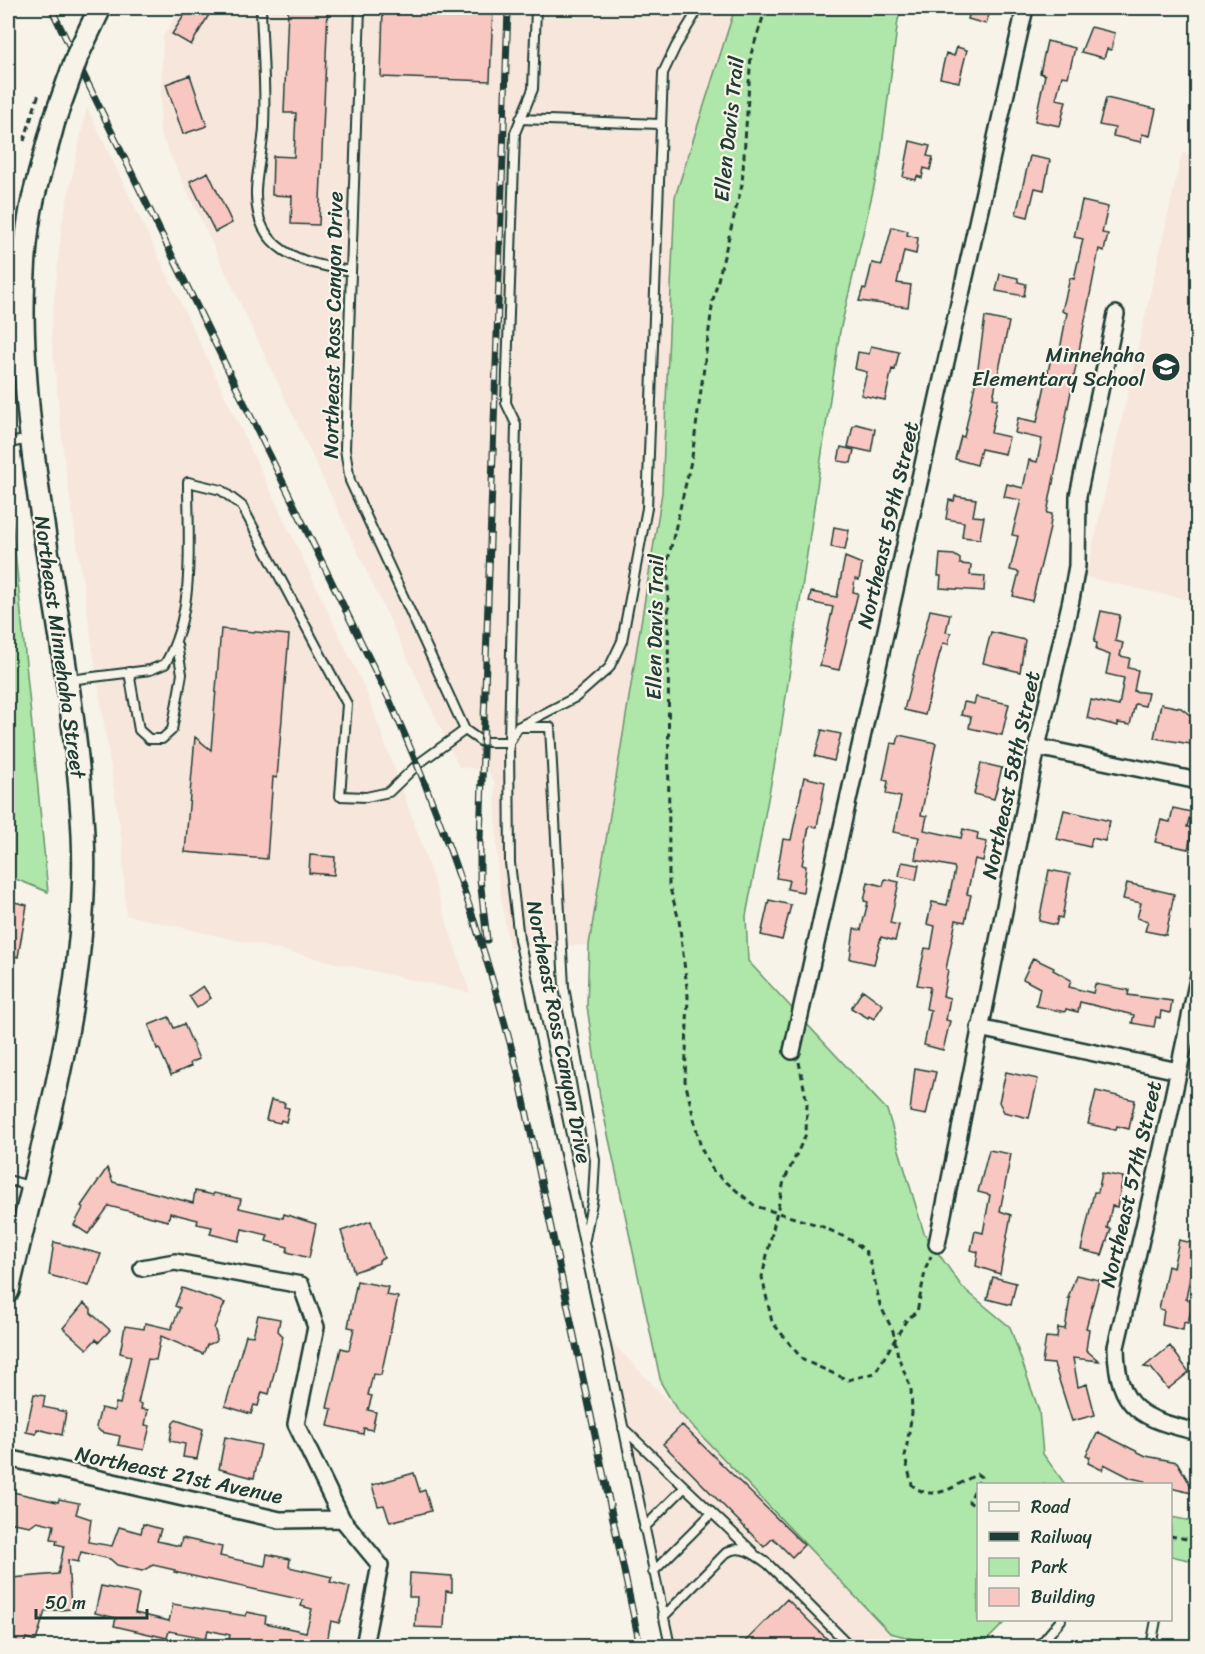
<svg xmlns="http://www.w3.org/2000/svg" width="1205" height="1654" font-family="Sriracha,sans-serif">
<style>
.built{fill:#f7e6dc}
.green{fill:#afe6a9;stroke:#67926e;stroke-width:1.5}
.building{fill:#f8c7c1;stroke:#1f3d34;stroke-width:1.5}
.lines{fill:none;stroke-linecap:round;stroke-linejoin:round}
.lane-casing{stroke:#1f3d34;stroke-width:12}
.street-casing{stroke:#1f3d34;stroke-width:20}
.secondary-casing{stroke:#1f3d34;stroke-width:26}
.path{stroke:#1f3d34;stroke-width:3;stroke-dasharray:6 4.5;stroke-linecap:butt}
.lane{stroke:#f7f3e8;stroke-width:8}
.street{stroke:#f7f3e8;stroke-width:15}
.secondary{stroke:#f7f3e8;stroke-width:21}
.rail-casing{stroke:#1f3d34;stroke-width:7}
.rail{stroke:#f7f3e8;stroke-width:4.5;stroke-dasharray:14;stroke-linecap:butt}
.secondary-bridge-casing{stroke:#1f3d34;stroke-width:26;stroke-linecap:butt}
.secondary-bridge{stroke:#f7f3e8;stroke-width:21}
.labels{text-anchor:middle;stroke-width:4.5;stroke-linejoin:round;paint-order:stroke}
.street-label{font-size:21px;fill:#1f3d34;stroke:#f7f3e8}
.poi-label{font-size:21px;fill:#1f3d34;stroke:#f7f3e8;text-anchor:end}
</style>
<rect width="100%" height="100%" fill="#f7f3e8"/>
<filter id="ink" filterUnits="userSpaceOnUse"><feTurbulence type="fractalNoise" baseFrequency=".0167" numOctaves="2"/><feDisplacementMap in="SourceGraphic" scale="12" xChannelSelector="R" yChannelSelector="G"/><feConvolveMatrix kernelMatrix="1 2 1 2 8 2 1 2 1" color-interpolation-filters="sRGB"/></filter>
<g filter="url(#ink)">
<path class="built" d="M182,8H735L675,197L662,493L589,945L509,948L498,876L495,783L487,770L459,767L160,133L163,36Z
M87,107L366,691L420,839L470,993L126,915L122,842L64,458L51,331L62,224Z
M1182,153L1198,156L1197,602L1086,577Z
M611,1341L903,1646H676Z"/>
<path class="green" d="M735,8H902L898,20L880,161L840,331L781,730L746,916L748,961L887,1110L924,1233L962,1287L1010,1327L1039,1411L1043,1454L1065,1484H978V1620H1007L983,1644L974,1646H942L890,1633L677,1410L661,1383L600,1097L587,1006L589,945L662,493L675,197Z
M8,478L48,892L8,876Z
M1171,1517L1197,1522V1562L1171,1556Z"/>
<path class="building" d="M189,8H213L191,45L172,34Z
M288,8H328L319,225L291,224L292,196L272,195L273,156L294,157L296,113H284Z
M383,8H493L490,81L381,77Z
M971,8H991L986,24L968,19Z
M1091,27L1115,33L1111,50L1107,49L1104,58L1081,52Z
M1047,41L1075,48L1068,77L1062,76L1056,99L1066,101L1060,126L1035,121L1045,75L1040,73Z
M957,47L967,50L959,82L940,78L946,53L954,56Z
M190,75L207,126L183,134L166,84Z
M1106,98L1156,109L1150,136L1142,134L1141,142L1113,136L1115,128L1099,125Z
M910,141L930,146L927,156L933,157L930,170L924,168L922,178L917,176L916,180L903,177Z
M1030,156L1050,160L1044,190L1035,188L1028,217L1016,214Z
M208,172L232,223L215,232L190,181Z
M1082,201L1108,207L1102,233L1108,234L1104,251L1099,249L1047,513L1052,514L1049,532L1032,601L1013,596L1019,572L1010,570L1018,536L1012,535L1021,500L1004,497L1007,484L1023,488L1029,460L1037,462L1042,439L1015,433L1018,418L1037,422L1051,358L1058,360L1067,313L1062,311L1070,278L1074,279L1083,239L1074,237Z
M892,227L908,231L907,235L918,238L916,254L904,251L897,283L911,285L908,307L859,301L863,288L866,289L872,263L882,265Z
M1000,274L1018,278V282L1026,284L1024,296L996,291Z
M985,317L1009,322L993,398L998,399L991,433L1009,437L1005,454L981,449L977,465L955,459L961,436L964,437L977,375Z
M871,346L899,352L895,370L892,369L885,400L861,395L867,372L855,369L858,352L869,354Z
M856,424L875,429L871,452L848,447L853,426Z
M841,447L854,450L851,463L838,461Z
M955,496L976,499L973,516L984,517L980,539L962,537L964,522L946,519L949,500L954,501Z
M834,527L849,530L845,550L831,547Z
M940,554L954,555L960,559V564L971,565L970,575L985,576L984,591L940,588L941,576H938Z
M845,557L862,564L859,580L855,579L853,592L858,593L839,670L820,666L833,607L809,602L811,592L837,597Z
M930,610L950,614L946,632L951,633L948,644L943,643L939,656L925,715L904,710Z
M1101,611L1120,615L1115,641L1123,643L1120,656L1130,658L1128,668L1138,670L1134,691L1148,693L1145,706L1135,704L1130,725L1118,723V726L1087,718L1091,700L1119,706L1124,678L1106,674L1110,655L1096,650L1097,643L1094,642Z
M221,629L289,635L277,778L273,777L267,859L185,852L195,737L211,750Z
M991,632L1025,640L1020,672L983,663Z
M976,697L1009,704L1002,735L969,728L971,717L961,715L964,702L974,704Z
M1161,704L1181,708L1191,716L1190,721L1197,723V745L1154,738Z
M822,730L841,734L834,761L815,756Z
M899,735L936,743L921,815L927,816L924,830L961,838L963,829L978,833L977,840L987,842L983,861L975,859L967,894L971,895L965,922L956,920L946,969L948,970L943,996L950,998L946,1020L950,1021L943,1050L924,1045L931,1010L926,1009L930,987L917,985L925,948L931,949L935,926L927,924L932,902L947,905L955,870L954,867L915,859L919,837L893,832L901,797L886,794L888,781L883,780L891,743L897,744Z
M981,763L1002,768L994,799L974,794Z
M804,777L825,782L817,827L809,826L802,865L806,866L803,892L787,889L789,880L776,878L783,839L791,840Z
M1173,808L1191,812L1187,827L1193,828L1188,849L1155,842L1161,820L1170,822Z
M1064,810L1110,821L1105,841L1092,838L1090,847L1057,839Z
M310,855L335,857L334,875L309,873Z
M902,862L919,865L916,880L899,876Z
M1049,870L1070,874L1062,918L1058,917L1056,925L1039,921Z
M885,879L899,882L890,923L899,925L895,941L881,937L874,964L850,959L854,929L861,930L868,902L864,901L868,882L883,886Z
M1127,883L1174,894L1166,935L1145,931L1148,921L1137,918L1141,903L1123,899Z
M769,900L791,905L782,940L761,935Z
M10,901L27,905L18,957L8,954Z
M1033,958L1054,968L1053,970L1071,980L1069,987L1093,993L1095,984L1129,990L1128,995L1172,1001L1170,1013L1161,1011L1160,1018L1156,1017L1154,1027L1132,1023L1134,1015L1080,1002L1078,1012L1066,1009L1065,1012L1036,1006L1040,988L1023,979Z
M203,986L211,998L197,1008L189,996Z
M863,990L883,1005L874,1019L869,1016L868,1018L851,1008Z
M169,1017L174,1028L184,1024L199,1059L190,1063L191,1066L171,1075L159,1048L157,1049L149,1025Z
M915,1068L936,1072L926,1115L910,1112Z
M1006,1072L1038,1079L1029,1118L1004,1112L999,1102Z
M1096,1091L1135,1100L1129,1129L1117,1126L1116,1130L1088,1124Z
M271,1100L285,1103L284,1107L289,1108L286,1122L281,1120L280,1123L266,1120Z
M989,1150L1011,1154L1000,1211L1011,1215L1000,1274L976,1266L978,1252L971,1250L975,1231L983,1233L990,1195L978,1192Z
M107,1168L113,1182L193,1203L195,1191L213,1195L214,1193L241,1199L239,1208L283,1218L284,1214L316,1224L309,1258L287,1252L288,1247L266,1241L268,1235L242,1229L239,1241L210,1234L212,1227L197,1224L198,1220L170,1213L168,1221L109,1206L88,1234L74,1225L83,1208L81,1206Z
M1102,1173L1123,1177L1117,1207L1112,1206L1107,1228L1111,1229L1102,1255L1081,1250L1094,1192H1098Z
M371,1221L384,1258L379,1260V1263L354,1272L341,1231Z
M1179,1240L1197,1244V1278L1190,1276L1186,1299L1193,1301L1188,1323L1184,1322L1183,1330L1162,1325L1164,1310L1159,1309L1168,1266L1173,1268Z
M54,1242L101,1254L89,1286L49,1275Z
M1076,1275L1099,1280L1086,1328L1089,1329L1086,1350L1099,1361L1073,1358L1078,1387L1087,1384L1095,1415L1072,1421L1054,1364L1042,1363L1046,1337L1057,1338L1058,1328L1065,1329L1070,1298H1068Z
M993,1277L1016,1283L1011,1305L987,1299Z
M357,1281L388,1287L386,1295L398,1297L381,1375L373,1374L368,1395L372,1396L368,1410L376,1412L372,1430L364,1428L363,1434L328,1426L332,1409L327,1408L341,1348L349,1350L354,1328L348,1327Z
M182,1288L225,1303L214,1328L217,1337L215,1342L207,1345L203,1354L161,1336L156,1360L148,1359L138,1403L142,1404L141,1409L148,1410L145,1425L150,1426L144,1450L118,1445L120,1436L101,1432L96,1427L101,1408L114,1411L116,1403L120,1404L131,1356L120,1353L125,1326L144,1329L145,1323L171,1329L180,1308L175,1306Z
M84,1303L91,1309V1313L110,1330L99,1342L96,1339L87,1349L63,1328Z
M258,1315L280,1319L278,1331L283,1336L269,1394L262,1392L258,1406L254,1405L251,1414L225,1406L246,1335L253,1336Z
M1170,1346L1189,1372L1168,1389L1151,1368L1144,1367Z
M34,1394L45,1396L43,1407L66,1412L62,1435L37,1429L36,1434L26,1432Z
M176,1420L203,1429L197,1459L183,1457L185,1444L170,1441L173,1423Z
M682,1425L804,1545L792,1557L773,1538L764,1547L663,1444Z
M1098,1432L1146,1456L1177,1462L1196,1494L1170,1488V1485H1145V1481L1131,1478L1104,1464L1102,1470L1088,1463L1090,1457L1086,1455Z
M225,1437L261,1445L254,1478L219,1469Z
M414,1473L420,1492L425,1490L431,1511L390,1522L384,1505L378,1506L372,1485Z
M8,1491L58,1502L59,1499L79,1503L76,1514L91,1519L88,1542L112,1546L119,1527L141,1533L143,1524L161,1529L157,1541L180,1546L182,1538L222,1547L220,1556L265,1566L267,1554L290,1559L289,1567L332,1577L330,1582L350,1587L346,1603L339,1623L331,1621L326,1647H227L230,1635L208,1630L206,1638L169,1631L167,1638L114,1626L116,1618L95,1613L101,1586L139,1594L135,1613L169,1621L173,1604L246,1616L247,1612L266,1616L265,1623L306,1632L312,1609L301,1606L303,1600L174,1572L175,1570L153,1565L142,1571L117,1565L110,1559L81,1552L78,1562L68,1560L71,1609L45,1611L36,1641L26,1638L23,1647L8,1644V1616L14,1618L12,1578L58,1574L64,1546L56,1544L57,1540L51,1539L54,1525L37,1521L30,1526L8,1522Z
M410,1573L452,1576V1592L446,1591L444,1628L415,1627L417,1597H409Z
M787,1599L835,1647H740Z"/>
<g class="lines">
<g class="lane-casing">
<path id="lane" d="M261,8C262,47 266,87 264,127C263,148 257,169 256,190C254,252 301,263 351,271
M360,8L345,449L350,481L465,730L482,742H509L510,863L519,939L670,1646
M520,119L660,124
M8,443L31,439
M129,672L139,730L149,739H162L172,730L182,674L177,645
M69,680L150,670L165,664C196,611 188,541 188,482L221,490L242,506L347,704L340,796L366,797L389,792L418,764L465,730
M518,727L576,697L609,668L622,641L647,508L663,73L676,46L699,8
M510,741L518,727H550L564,987L595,1160L593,1197L585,1239
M509,742L516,424L506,403L515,133L533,89L536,8
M8,1180L30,1186
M623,1428L753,1552
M644,1528L685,1487
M653,1572L712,1513
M663,1617L726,1553C740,1543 756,1555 768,1564L850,1646
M1039,1646L1061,1620
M1151,1646L1156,1620"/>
</g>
<g class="street-casing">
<path id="street" d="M1037,747L1198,781
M1198,979L1162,1149L1116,1347C1117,1409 1141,1419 1198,1432
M979,1028L1178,1071
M792,1051L1025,8
M937,1244L1037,747L1071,600L1077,566L1078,496L1116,314
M142,1268L175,1262L301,1285L316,1327L296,1424L342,1519L380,1565L364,1646
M8,1458L280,1520L342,1519"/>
</g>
<g class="secondary-casing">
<path id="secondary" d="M8,1291C42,1141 90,990 83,834C75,660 25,489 23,314C23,276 25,232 34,195C40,170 48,145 54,121"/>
</g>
<path class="path" d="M766,8L751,54L742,185L713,300L692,457L668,560L669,885L679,920L688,996L685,1081L701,1148L713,1171L755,1206L821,1226L851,1240L865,1250L871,1264L880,1305L893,1331L898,1356L911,1389L912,1413L905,1457L912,1485C934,1504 956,1485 977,1474L981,1477L969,1502L975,1506L978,1504
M24,141L39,93
M799,1062L807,1103L806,1134L784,1181L762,1277L772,1322L803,1360L848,1380L875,1373L907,1319L917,1312L926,1267L931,1256
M995,1484H997
M1170,1536L1198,1541"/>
<use href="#lane" class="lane"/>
<use href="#street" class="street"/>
<use href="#secondary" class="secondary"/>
<g class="rail-casing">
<path id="rail" d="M51,8L389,699C444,821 486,947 519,1077L640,1646
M487,940L480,879V840L508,8"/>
</g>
<use href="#rail" class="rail"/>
<g class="secondary-bridge-casing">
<path id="secondary-bridge" d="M54,121L78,54L100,8"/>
</g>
<use href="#secondary-bridge" class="secondary-bridge"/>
</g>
</g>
<defs>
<g id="school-disc" transform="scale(1.5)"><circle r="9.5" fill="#1f3d34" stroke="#f7f3e8"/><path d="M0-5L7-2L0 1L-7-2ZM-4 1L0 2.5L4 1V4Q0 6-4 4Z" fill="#fff"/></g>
</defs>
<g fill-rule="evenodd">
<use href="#school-disc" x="1166" y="367"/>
</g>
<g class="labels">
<g class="street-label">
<text transform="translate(729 129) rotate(-84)" y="7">Ellen Davis Trail</text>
<text transform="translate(333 325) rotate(-89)" y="7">Northeast Ross Canyon Drive</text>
<text transform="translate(888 525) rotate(-77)" y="7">Northeast 59th Street</text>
<text transform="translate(655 627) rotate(-89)" y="7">Ellen Davis Trail</text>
<text transform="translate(60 647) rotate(82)" y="7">Northeast Minnehaha Street</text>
<text transform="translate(1011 775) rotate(-78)" y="7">Northeast 58th Street</text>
<text transform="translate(559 1032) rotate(79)" y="7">Northeast Ross Canyon Drive</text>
<text transform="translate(1131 1184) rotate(-77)" y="7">Northeast 57th Street</text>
<text transform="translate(179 1475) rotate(12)" y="7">Northeast 21st Avenue</text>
</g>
<g class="poi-label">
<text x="1145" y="362">Minnehaha<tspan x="1145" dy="24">Elementary School</tspan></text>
</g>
</g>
<rect width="1205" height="1654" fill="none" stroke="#f7f3e8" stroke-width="30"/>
<rect x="15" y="15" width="1175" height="1624" fill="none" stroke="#1f3d34" stroke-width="2" filter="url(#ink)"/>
<rect x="977" y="1483" width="195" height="138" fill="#f7f3e8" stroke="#a1aaa0" stroke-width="1.5"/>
<rect x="989" y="1502" width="30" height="9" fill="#f7f3e8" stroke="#a1aaa0" stroke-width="1.5"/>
<text x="1031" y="1513" font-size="18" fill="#1f3d34">Road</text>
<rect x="989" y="1532" width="30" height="9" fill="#1f3d34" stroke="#a1aaa0" stroke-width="1.5"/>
<text x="1031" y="1543" font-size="18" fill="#1f3d34">Railway</text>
<rect x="989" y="1558" width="30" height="18" fill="#afe6a9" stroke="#a1aaa0" stroke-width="1.5"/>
<text x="1031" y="1573" font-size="18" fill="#1f3d34">Park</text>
<rect x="989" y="1588" width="30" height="18" fill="#f8c7c1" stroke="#a1aaa0" stroke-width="1.5"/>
<text x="1031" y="1603" font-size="18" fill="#1f3d34">Building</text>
<path d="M36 1609v9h111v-9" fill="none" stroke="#1f3d34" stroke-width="3"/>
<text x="45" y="1609" font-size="18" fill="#1f3d34" stroke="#f7f3e8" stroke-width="4.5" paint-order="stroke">50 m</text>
</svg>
